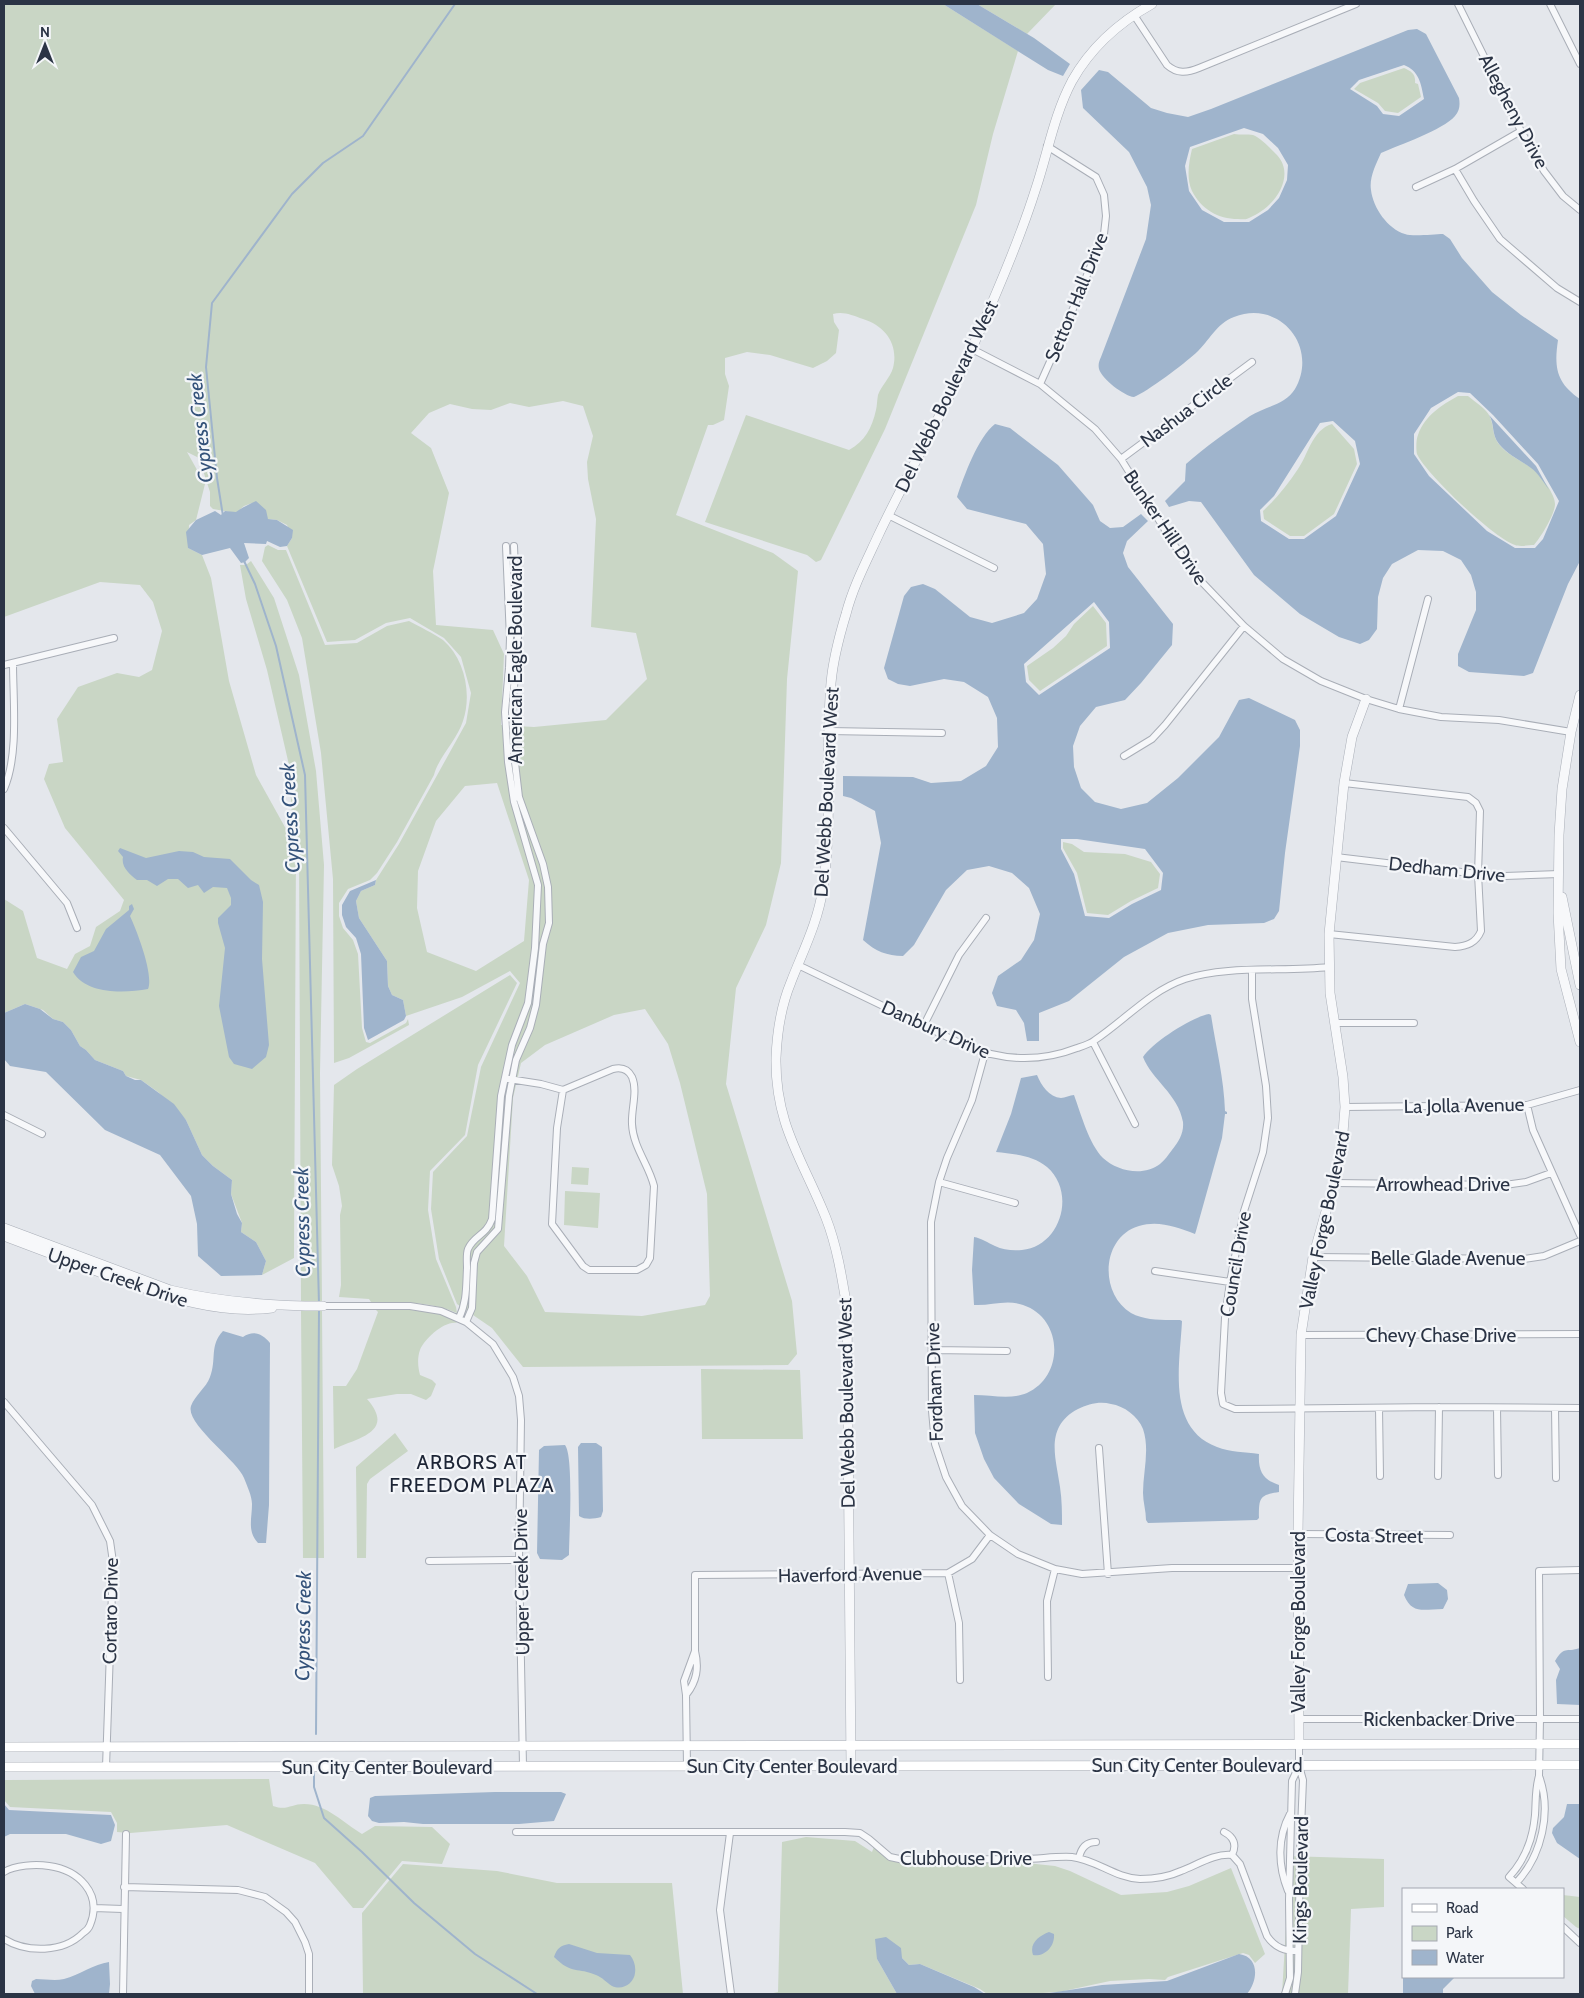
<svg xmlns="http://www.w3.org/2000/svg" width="1584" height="1998" font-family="Cabin,sans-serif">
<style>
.green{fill:#c9d6c5;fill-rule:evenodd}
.water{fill:#9fb4cc;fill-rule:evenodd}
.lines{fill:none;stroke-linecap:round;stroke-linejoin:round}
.stream{stroke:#9fb4cc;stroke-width:2}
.minor-casing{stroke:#a9aeb7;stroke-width:8}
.tertiary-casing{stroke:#a9aeb7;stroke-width:10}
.secondary-casing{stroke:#a9aeb7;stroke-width:10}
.minor{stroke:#f7f8fa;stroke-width:6}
.tertiary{stroke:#f7f8fa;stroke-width:9}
.secondary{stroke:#fff;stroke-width:9}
.labels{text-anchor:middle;stroke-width:4.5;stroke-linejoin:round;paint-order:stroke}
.street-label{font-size:19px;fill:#2b3445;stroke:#f4f6f9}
.water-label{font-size:20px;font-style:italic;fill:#34527a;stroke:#f4f6f9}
.neighbourhood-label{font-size:20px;letter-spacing:1px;fill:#1d2536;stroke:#f4f6f9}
</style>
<rect width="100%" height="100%" fill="#e4e7ec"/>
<path class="green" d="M4,4H943L1018,51L993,134L976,205L885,429L821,560L816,562L807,555L705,522L746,415L849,450C865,441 872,428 876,410C877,406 877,400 878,395C881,386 890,378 893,368C899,344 885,326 863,319C852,315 843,311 833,314L834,322L839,330L836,353L827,361L813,368L770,355L747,352L725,358V374L729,386L724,420L713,425H708L676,515L773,553L798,571L787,679L781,863L766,925L736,988L726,1084L792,1301L797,1354L788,1365L523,1367L492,1328L457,1304L439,1259L431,1209L433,1172L467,1136L481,1067L520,983L510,971L462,997L406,1016L403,1000L392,995L388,986L387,961L359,918L356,901L361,891L375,885L376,880L399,844L466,723L471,693L461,657L444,638L410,618L386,623L355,640L327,642L287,546L292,538L287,525L277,520L268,519L252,503L244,506L236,513L213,509L210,506V492L199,458L187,452L205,484L196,520L189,525L188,548L202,555L211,578L229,681L256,775L296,847L294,1258L262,1275L266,1261L256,1242L241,1232L242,1223L231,1194L232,1180L213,1166L202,1155L186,1120L158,1092L141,1080L126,1076L123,1071L95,1060L86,1050L80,1046L71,1030L63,1022L53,1019L43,1010L25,1004L4,1013V899L23,911L37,958L67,969L75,954L90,946L96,927L120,911L124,900L65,828L44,779L49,764L63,762L57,719L78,687L117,673L139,677L152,670L162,631L153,602L140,585L100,582L4,617ZM563,401L583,406L593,436L587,462L588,479L596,519L591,627L636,633L647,679L606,720L534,727L501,725L504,654L493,630L436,625L433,571L449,493L431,448L411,433L429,413L450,404L472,409L491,410L510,403L529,407ZM497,783L529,880L524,941L476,971L427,952L417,908L418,871L436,821L465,786ZM645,1009L668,1044L680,1083L707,1194L710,1296L705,1305L642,1316L545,1312L527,1276L504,1246L513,1098L521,1063L545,1045L614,1015Z
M977,4H1056L1027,34Z
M1404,68C1411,71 1416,74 1415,83L1418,84L1421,97L1398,113L1385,111L1378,103L1354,89L1360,83Z
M1234,134C1240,135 1248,134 1253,135C1261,138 1271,149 1277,155C1297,177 1273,209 1249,218C1246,220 1242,219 1238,219C1218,219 1201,209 1192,191C1186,178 1189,162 1192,149Z
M1458,396H1468C1475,402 1487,409 1490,417C1494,426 1492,434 1498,443C1507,455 1520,460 1532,468C1540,475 1555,493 1555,504C1555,514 1541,537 1534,545C1529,545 1520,547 1515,545C1495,539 1425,473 1417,454C1416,450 1416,439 1418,435C1425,415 1442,405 1458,396Z
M1332,424L1354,449L1357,464L1334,514L1304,536H1290L1264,519L1263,511C1276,499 1288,484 1298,469C1308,455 1312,430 1332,424Z
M268,545L278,550H286L325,645L357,643L387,626L409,621C420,627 433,633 443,640C465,659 472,694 463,721C457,740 438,758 434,775L397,842L377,873L370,880L348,889L339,903V916L343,928L353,940L358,954L362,1028L366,1042L370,1043L406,1023L408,1019L409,1025L349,1058L334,1063L333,879L321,753L302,638L287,600L262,561L265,547Z
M251,561L274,598L299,675L316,771L324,865L320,1073L322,1303L301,1302L299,847L293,836L289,765L267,670L246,599L240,565H246Z
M1093,606L1106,623L1107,646L1040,691L1029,680L1027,666L1053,648L1066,636L1074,624Z
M1063,842L1072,844L1084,852L1125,854L1151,862L1160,874L1158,888L1131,901L1108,915L1087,913L1077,873L1063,848Z
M510,975L517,983L478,1065L465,1135L430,1171L428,1210L436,1259L456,1307L457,1313C429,1301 401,1302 371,1302L369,1299L339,1297L341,1285L340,1215L342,1206L339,1186L332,1165L334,1085L357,1069Z
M572,1167L589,1168L588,1185L571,1184Z
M565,1191L600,1193L598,1228L564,1225Z
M301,1310H322L324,1558H303Z
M376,1310C398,1310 441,1307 457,1323C445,1320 424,1339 420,1350C417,1358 418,1368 420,1375L432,1380L436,1384L431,1396L426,1400L411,1394H397L367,1399C396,1432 358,1438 334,1449L333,1386H346L357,1369L378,1312Z
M701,1369L800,1370L803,1439H702Z
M395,1433L408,1451L370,1479L367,1484L366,1558H357L356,1467Z
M269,1779L273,1806C287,1811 291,1804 304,1804C326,1804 344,1823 362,1834L375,1826L432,1827L450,1844L442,1864L402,1861L363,1908H353L315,1863L227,1825L130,1833L117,1832V1823L111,1812L10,1807L4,1800V1780Z
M806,1837L855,1841L872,1852L874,1847L885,1857L897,1862L1026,1863L1055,1866L1070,1871L1121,1895L1167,1892L1189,1886L1231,1868L1265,1954L1255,1963L1249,1955L1243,1953L1168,1977L1165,1980L1149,1979L1110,1981L1059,1992L1027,1994H987L980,1989L920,1964L909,1965L902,1958L877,1959L897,1994H769L778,1992L782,1842Z
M1287,1856L1384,1859V1907L1351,1909L1348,1994H1282L1287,1909Z
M403,1864L497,1871L557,1883H672L683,1994H363L362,1913Z
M1563,1895L1580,1897V1929L1576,1927L1563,1916Z"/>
<path class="water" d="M943,4H977L1034,38L1070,64L1063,76L1048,70Z
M1417,29L1426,34L1459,98C1460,105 1460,110 1455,116C1443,130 1399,145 1381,153C1376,164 1369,178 1371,190C1373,208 1388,229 1405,234C1413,237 1434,234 1443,234L1450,239L1462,258L1492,292L1521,315L1558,340C1554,367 1556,383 1580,399V561L1568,584L1533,673L1524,676L1469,672L1458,666V654L1476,610V592L1471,575L1461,560L1443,551L1418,550L1392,564L1383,578L1378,597L1377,629L1369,640L1360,644L1339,637L1300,614L1254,575L1201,502L1189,501L1169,507L1165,501L1185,481L1186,464C1205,447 1228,431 1250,416C1264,407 1285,405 1295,389C1319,347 1280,299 1234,317C1217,323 1209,341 1196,353C1185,363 1147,392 1134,397C1124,396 1102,379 1099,369C1098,365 1099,361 1101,357L1146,239L1151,205L1147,187L1129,152L1083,108L1081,90L1099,70L1108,72L1151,108L1167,113L1188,117L1211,109L1408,30ZM1404,65C1419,71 1421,83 1424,99L1399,116L1383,114L1377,106L1350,89L1359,80ZM1244,128L1263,134L1278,148L1288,165L1287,180L1279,198L1268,210L1249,222H1224L1202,210L1189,191L1185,166L1190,147ZM1458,392L1470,393L1493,415L1538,464L1559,501L1543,539L1535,548H1515L1487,531L1429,476L1414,454V434L1431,408ZM1333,421L1355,441L1360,464L1336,516L1304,539H1289L1261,521L1260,510L1274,496L1320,423Z
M1489,415L1536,466L1549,490C1544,483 1538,473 1531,468C1520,460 1508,455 1499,444C1491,434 1495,424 1489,415Z
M995,424L1010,428L1058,465L1093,505L1100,521L1110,528L1123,527L1141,514L1148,521L1127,541L1123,553L1128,567L1173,624L1172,645L1141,683L1125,700L1096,707L1080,726L1073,746L1074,767L1081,788L1095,802L1121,809L1147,803L1178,778L1219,737L1239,700L1249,698L1295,720L1300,730V746L1285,853L1279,911L1274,919L1264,923L1208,925L1168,933L1124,957L1069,1001L1039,1013V1041H1027L1024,1023L1016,1010L997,1006L992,993L998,976L1021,960L1034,940L1040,914L1029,888L1012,873L989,866L967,870L946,890L914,945L903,956C887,956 875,951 863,940L881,843L875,811L851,798L843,796V776L913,777L931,783L961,781L986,766L998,747L997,718L988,697L964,682L944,679L910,686L898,684L888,679L884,668L904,596L911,587L923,584L935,589L970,617L992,623L1024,613L1037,599L1046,574L1043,544L1026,524L967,509L957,497C964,476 978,437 995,424ZM1094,602L1109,622L1110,648L1039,695L1026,682L1024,664ZM1061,839H1077L1145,849L1163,873L1161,890L1132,904L1109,918L1085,916L1074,874L1061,849Z
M256,501L266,510L268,519L277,520L293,530L292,538L287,546L280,547L267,541L266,544L244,543L249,558L245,562L241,563L230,548L202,555L188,548L186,532L196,520L215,511L221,515L225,511L236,512C243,507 248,505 256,501Z
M120,848L146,858L179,851L193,852L204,857L230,859L251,880L259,885L263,902L262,959L269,1045L266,1057L252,1069L234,1064L229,1057L219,1006L225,948L218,923V918L231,905V898L227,888L213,887L204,893L198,885L188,888L178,879H168L157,886L147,880H137C129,874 121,867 123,857L118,851Z
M376,880L375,885L361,891L356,901L359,918L387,961L388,986L392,995L403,1000L406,1016L404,1020L368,1040L364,1028L361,954L356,938L346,927L342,915V905L350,891Z
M132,904L134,909L130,916C137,931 154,975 148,989C125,993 87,995 73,972L81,957L94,951L106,929L129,910V906Z
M25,1004L40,1009L53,1019L63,1022L71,1030L80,1046L86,1050L95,1060L123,1071L126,1076L135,1080H141L174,1104L186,1120L202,1155L213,1166L232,1180L231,1194L237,1214L242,1223L241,1232L256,1242L266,1261L262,1275L221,1276L198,1256L197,1224L191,1196L160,1155L105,1130L46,1072L10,1066L4,1059V1013Z
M1209,1014L1211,1015C1216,1048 1224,1078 1225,1111L1227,1112V1114H1225L1222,1138L1196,1231L1195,1234C1177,1227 1158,1220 1139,1226C1101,1237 1099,1294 1131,1313C1146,1321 1164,1320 1180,1320L1182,1321C1180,1364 1166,1428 1217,1447C1230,1452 1245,1452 1259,1454C1258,1471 1263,1480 1279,1485V1492C1259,1495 1259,1498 1259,1518L1257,1520L1148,1523L1146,1520C1146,1511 1143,1502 1143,1493C1143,1472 1150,1450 1143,1429C1138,1416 1124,1406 1111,1404C1100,1401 1088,1404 1078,1409C1044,1427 1056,1458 1060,1487C1062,1500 1062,1513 1062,1525L1051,1524L1019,1504L994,1478L984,1459L975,1433L974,1395C992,1395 1010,1400 1027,1393C1065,1376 1063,1318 1023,1305C1006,1299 991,1306 974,1305L972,1270L974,1237C981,1238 988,1243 995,1246C1003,1250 1013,1251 1022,1250C1060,1247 1077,1193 1047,1167C1033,1155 1013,1154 996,1152L1011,1114L1021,1078L1037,1075C1041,1085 1049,1097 1061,1098C1065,1098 1070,1095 1074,1095C1081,1114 1089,1144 1103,1158C1117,1171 1143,1177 1160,1164C1165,1160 1168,1155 1172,1150C1179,1141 1184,1133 1183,1122C1178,1094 1152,1080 1143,1057C1153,1042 1192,1017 1209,1014Z
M223,1331L243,1337C253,1330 262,1333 270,1343L269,1505L266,1543H258C247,1531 252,1519 252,1504C252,1496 247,1486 244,1478C238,1461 185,1424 191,1406C195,1395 206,1388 210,1377C217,1359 209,1346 223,1331Z
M581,1443H596L602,1447L603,1511L601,1517C594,1519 585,1520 579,1516L578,1447Z
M565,1445C574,1456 569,1537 569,1555L562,1560L540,1559L537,1553L539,1450L544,1446Z
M1438,1583L1447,1590L1448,1599L1443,1609C1424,1609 1412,1615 1404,1595L1408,1584Z
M1580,1648V1705L1557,1704L1556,1680L1560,1669L1555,1661C1565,1645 1565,1653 1580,1648Z
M495,1792H561L566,1794L554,1821L519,1824H423L404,1822L379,1823L372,1821L368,1816L370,1798L375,1796Z
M4,1804L9,1810L111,1815L115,1825L111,1841L101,1844L66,1834H10L4,1837Z
M1567,1804H1580V1859L1557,1843L1552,1833L1553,1828L1564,1817Z
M1049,1932L1054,1934C1055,1946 1045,1957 1033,1955C1029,1943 1039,1936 1049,1932Z
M886,1937L901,1948L902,1958L909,1965L920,1964L974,1987L985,1994H897L877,1959L875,1939Z
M569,1944L597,1953L630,1955C634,1960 636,1966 635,1973C634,1983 623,1991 612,1986C607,1983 602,1977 596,1975C578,1967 572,1975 554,1957C557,1948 560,1946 569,1944Z
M1239,1954C1260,1957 1258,1981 1247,1994H1043L1102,1985L1167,1981Z
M109,1962L110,1984L109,1994H35L31,1986L32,1981L36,1979C45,1979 55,1981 64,1979C79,1975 94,1964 109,1962Z
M1403,1977H1455L1443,1989V1994H1403Z"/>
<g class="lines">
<path class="stream" d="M223,516L217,478L206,367L212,303L292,194L323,163L363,136L455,4
M244,561L255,584L276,646L305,775L319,1304
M316,1734L319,1309
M314,1773V1787L324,1818L362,1852L414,1903L475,1954L537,1994"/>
<g class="minor-casing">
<path id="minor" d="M1458,4L1521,131L1544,171L1563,196L1580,210
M1550,4L1580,64
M1134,15L1167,65C1177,74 1187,73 1199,68L1356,4
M1455,169L1474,201L1500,239L1557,288L1580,302
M1416,187L1455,169L1521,131
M972,349L1040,384L1095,429L1121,459L1175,546L1199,579L1244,626L1283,659L1321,681L1366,699L1399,709L1441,717L1499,720L1571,732
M1040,384L1065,328L1104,234L1106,216L1104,195L1096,177L1047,146
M1121,459L1252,362
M888,515L994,568
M4,665L114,638
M1399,709L1428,599
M829,731L942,733
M1124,756L1152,739L1165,725L1244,626
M4,789C19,755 13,700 13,663
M4,828L67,903L77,928
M1336,857L1478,874L1505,876L1559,874
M1329,934L1455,947C1467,946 1476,943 1481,931L1478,874L1480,811L1476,803L1468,797L1344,783
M798,965L966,1046C1003,1061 1041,1062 1077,1048C1083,1046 1090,1044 1095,1040C1125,1020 1150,991 1185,979C1226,965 1285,972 1329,967
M1252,971V999L1266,1086L1268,1118L1263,1152L1244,1211L1230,1282L1225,1318L1221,1393L1223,1404L1235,1409L1439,1407L1580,1408
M1334,1023H1414
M924,1025L959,955L986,918
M1093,1042L1135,1124
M985,1053L972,1100L947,1158L939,1182L931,1222L932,1411L935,1444L946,1477L962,1506L990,1535L1018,1554L1055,1569L1082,1574L1172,1568H1298
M509,1079L541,1084L563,1090L613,1069C621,1067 628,1069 632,1077C638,1091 631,1110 632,1124C633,1147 649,1165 654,1186L650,1258L646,1265L637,1270H589L583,1266L552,1224L557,1128L563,1090
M1527,1105L1533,1130L1580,1235
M1345,1107L1527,1105L1580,1090
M4,1115L42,1134
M939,1182L1015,1203
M1334,1183L1505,1185L1526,1182L1551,1173
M1313,1257L1524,1259L1544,1256L1580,1241
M1155,1271L1230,1282
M323,1306H410L441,1311L466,1322L493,1344L513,1377L519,1396L521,1420L519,1560L523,1766
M459,1318C467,1302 466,1286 467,1268C467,1262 466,1254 468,1249C474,1235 486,1236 492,1219L501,1096L512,1045L528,1003L535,948L538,885L514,802L508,762L505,712L509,668L510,638L506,546
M466,1322L472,1308L474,1263L477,1252L498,1229L509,1096L516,1060L530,1028L536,1005L543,944L549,923L548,887L543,864L519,797L514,754L512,712L518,637L514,546
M1301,1335L1580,1334
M932,1350L1007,1351
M4,1402L92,1505L110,1541L113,1562L106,1767
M1379,1408L1380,1476
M1497,1408L1498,1475
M1555,1408L1556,1478
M1099,1448L1108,1574
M1438,1476L1439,1407
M1298,1534L1450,1535
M429,1561L519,1560
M948,1573L959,1623L960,1680
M695,1651L684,1681L686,1695C697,1681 699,1668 695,1651V1575L948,1573L972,1559L990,1535
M1048,1677L1047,1601L1055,1569
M686,1695L687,1766
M1299,1719H1580
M1539,1776L1540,1719L1539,1571L1580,1570
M516,1832H845L860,1833L869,1839L890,1857L904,1860C944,1860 983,1859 1023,1859C1039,1859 1056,1856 1072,1857C1097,1860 1115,1878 1140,1879C1154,1879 1168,1877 1181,1871C1197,1865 1215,1853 1232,1855L1240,1864L1267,1936C1275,1948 1285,1951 1298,1951
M1224,1832C1234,1837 1237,1845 1232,1855
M730,1833L720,1910L731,1994
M1079,1858C1081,1848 1086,1842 1096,1842
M4,1872C15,1865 36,1864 49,1866C78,1870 103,1893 90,1925C89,1928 86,1931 83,1933C63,1953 27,1953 4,1939
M1516,1883C1542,1856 1552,1811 1539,1776C1535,1789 1536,1801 1535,1815C1533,1838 1525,1860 1509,1877L1523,1889
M124,1887L238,1890L265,1897L286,1912L295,1922L305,1942L309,1954V1994
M1288,1891C1278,1866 1277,1838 1290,1814
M94,1908L123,1909
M1563,1927L1580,1943
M123,1994L126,1834
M1285,1994L1290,1978L1289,1900L1292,1781L1299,1766
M1295,1994L1298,1972L1300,1853L1303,1780L1299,1766V1745"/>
</g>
<g class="tertiary-casing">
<path id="tertiary" d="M1580,695L1571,732L1562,789L1559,835L1558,913L1561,969L1580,1042
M1562,897L1580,985
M4,1228L170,1290C220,1302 272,1306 323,1306
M4,1236C41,1250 78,1264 115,1278C166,1296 216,1315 272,1308
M1299,1745L1298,1534L1301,1335L1313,1257L1334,1183L1342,1146L1345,1107L1343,1077L1330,993L1329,934L1344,783L1352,737L1366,699
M851,1766L847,1308C842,1278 837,1246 826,1218C803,1160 775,1125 776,1058C777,1032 781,1006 791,982C803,951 818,922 823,888C833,821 825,751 831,683C833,660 839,637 846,614C853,587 866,562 878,536C908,472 945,411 973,346C996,295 1019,242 1036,188C1048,152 1054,115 1072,81C1091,47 1118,23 1152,4"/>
</g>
<g class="secondary-casing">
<path id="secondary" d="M4,1747L1580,1744
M4,1767L1580,1765"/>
</g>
<use href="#minor" class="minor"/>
<use href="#tertiary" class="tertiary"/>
<use href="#secondary" class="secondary"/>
</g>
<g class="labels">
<g class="street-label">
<text transform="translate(1514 111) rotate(62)" y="7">Allegheny Drive</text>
<text transform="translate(1076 297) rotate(-68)" y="7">Setton Hall Drive</text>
<text transform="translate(946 396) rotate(-64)" y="7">Del Webb Boulevard West</text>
<text transform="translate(1186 410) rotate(-37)" y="7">Nashua Circle</text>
<text transform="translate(1166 527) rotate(56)" y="7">Bunker Hill Drive</text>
<text transform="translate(515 660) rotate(-90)" y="7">American Eagle Boulevard</text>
<text transform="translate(826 792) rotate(-87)" y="7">Del Webb Boulevard West</text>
<text transform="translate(1447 869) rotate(6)" y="7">Dedham Drive</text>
<text transform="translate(936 1029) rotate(24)" y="7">Danbury Drive</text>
<text transform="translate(1464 1105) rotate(-1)" y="7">La Jolla Avenue</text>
<text x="1443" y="1191">Arrowhead Drive</text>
<text transform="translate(1324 1220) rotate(-78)" y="7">Valley Forge Boulevard</text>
<text x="1448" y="1265">Belle Glade Avenue</text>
<text transform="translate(1235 1264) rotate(-80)" y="7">Council Drive</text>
<text transform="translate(118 1277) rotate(19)" y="7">Upper Creek Drive</text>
<text x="1441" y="1342">Chevy Chase Drive</text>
<text transform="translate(934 1382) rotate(-92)" y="7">Fordham Drive</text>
<text transform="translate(846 1403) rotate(-91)" y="7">Del Webb Boulevard West</text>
<text transform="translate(1374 1535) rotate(1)" y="7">Costa Street</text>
<text transform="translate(850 1574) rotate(-1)" y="7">Haverford Avenue</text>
<text transform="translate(521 1582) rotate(-91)" y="7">Upper Creek Drive</text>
<text transform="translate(110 1611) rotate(-89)" y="7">Cortaro Drive</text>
<text transform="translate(1298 1622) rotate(-90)" y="7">Valley Forge Boulevard</text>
<text x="1439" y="1726">Rickenbacker Drive</text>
<text x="1197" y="1772">Sun City Center Boulevard</text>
<text x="792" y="1773">Sun City Center Boulevard</text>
<text x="387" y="1774">Sun City Center Boulevard</text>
<text x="966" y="1865">Clubhouse Drive</text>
<text transform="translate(1300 1880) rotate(-89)" y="7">Kings Boulevard</text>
</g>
<g class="water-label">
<text transform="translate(200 428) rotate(-96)" y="7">Cypress Creek</text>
<text transform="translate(290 818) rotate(-93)" y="7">Cypress Creek</text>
<text transform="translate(302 1222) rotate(-91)" y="7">Cypress Creek</text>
<text transform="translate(303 1626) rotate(-89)" y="7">Cypress Creek</text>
</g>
<g class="neighbourhood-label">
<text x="472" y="1469">ARBORS AT<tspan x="472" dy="23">FREEDOM PLAZA</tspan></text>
</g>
</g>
<rect width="1584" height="1998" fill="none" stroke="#2b3445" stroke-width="10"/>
<rect x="1402" y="1888" width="162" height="90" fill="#f4f6f9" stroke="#a4a8b1"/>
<rect x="1412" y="1904" width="25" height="8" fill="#ffffff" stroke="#a4a8b1"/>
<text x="1446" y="1913" font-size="15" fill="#2b3445">Road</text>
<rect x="1412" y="1926" width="25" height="15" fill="#c9d6c5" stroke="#a4a8b1"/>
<text x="1446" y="1938" font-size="15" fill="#2b3445">Park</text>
<rect x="1412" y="1950" width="25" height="15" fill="#9fb4cc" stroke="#a4a8b1"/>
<text x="1446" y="1963" font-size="15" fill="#2b3445">Water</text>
<g transform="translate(45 45)" stroke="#f4f6f9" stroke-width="4" paint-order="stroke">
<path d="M0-4L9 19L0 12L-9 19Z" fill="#2b3445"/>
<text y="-8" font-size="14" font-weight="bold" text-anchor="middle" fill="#2b3445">N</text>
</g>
</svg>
